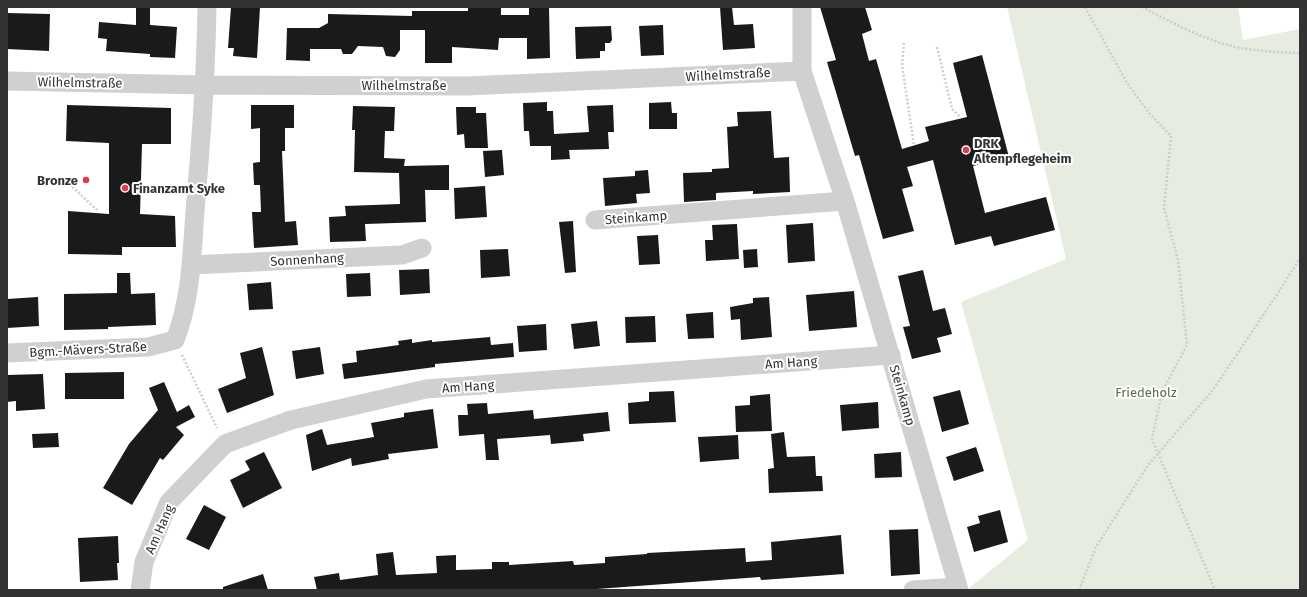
<svg xmlns="http://www.w3.org/2000/svg" width="1307" height="597" font-family="'Fira Sans',sans-serif">
<style>
.green{fill:#e6ecdf}
.building{fill:#1a1a1a}
.lines{fill:none;stroke-linecap:round;stroke-linejoin:round}
.path{stroke:#cdcdcd;stroke-width:2.5;stroke-dasharray:2 2;stroke-linecap:butt}
.street{stroke:#d0d0d0;stroke-width:19}
.poi-dot{fill:#e63946;stroke:#fff;stroke-width:1.5}
.labels{text-anchor:middle;stroke-width:4;stroke-linejoin:round;paint-order:stroke}
.street-label{font-size:13px;fill:#333;stroke:#fff}
.poi-label{font-size:13px;font-weight:bold;fill:#333;stroke:#fff;text-anchor:start}
.park-label{font-size:13px;fill:#56703f;stroke:#fff}
</style>
<rect width="100%" height="100%" fill="#fff"/>
<path class="green" d="M1007,7H1238L1243,40L1300,29V590H969V588L1028,540L961,302L1066,259Z"/>
<path class="building" d="M136,7H150V25L177,27L175,58L150,57V54L106,51L107,39L98,38L99,22L136,25Z
M231,7H260L257,58L233,56L234,48H228Z
M468,7H501V15H529V7H549L550,58L527,59V38H499L498,50L452,47V63H425V30H400V50L395,57L386,56L383,47L358,46L352,54H343L341,49H310V61L286,60L287,28H319L328,23V14L412,16V11H468Z
M720,7H732L734,25L753,24L755,48L723,50Z
M820,7H865L872,30L862,34L869,61L876,59L902,149L929,141L925,127L967,117L953,63L982,55L1009,157L973,166L985,213L1046,197L1055,230L994,246L991,236L955,245L933,160L907,167L913,186L902,189L914,231L883,239L859,155L855,156L827,62L836,60Z
M7,13L50,14L49,51L7,49Z
M663,25L664,55L641,56L639,26Z
M611,26L612,40L610,43H605V51H600V58L576,59L575,27Z
M547,102V111H553L554,134L589,132L587,106L613,105L614,132H608L609,149L569,150L570,159L551,160V146H530L529,131H524L523,103Z
M671,102L672,113H677V129H649V103Z
M67,105L171,108V144H142L140,214L175,216L176,247H122V255L68,254V211L109,214V143L66,141Z
M251,105H294V128H285V151H282L285,222L296,221L298,245L254,248L252,212H261L260,185H254L253,163L260,162V128L251,129Z
M353,106L395,107L394,131H385L384,158L405,159L404,166L449,165V190H425L426,222L365,224L366,241L330,242L329,217L346,216L345,206L400,204L399,173L354,172L355,130H352Z
M456,107H476V113H486L488,148H465L464,134L457,135Z
M771,111L774,158L789,157L790,192L753,194V191L716,193V200L684,202L683,173L712,172V169L729,168L727,127L738,126L737,112Z
M502,150L504,175L485,177L483,151Z
M648,170L650,193L636,194L637,203L605,206L603,178L635,176V171Z
M485,186L487,217L455,219L454,188Z
M573,221L576,272L565,273L559,222Z
M813,223L815,261L788,263L786,225Z
M737,224L739,259L706,261L705,240H713L712,225Z
M658,235L660,264L639,265L637,236Z
M508,249L510,276L481,278L480,250Z
M757,249L758,267L744,268L743,250Z
M429,269L430,293L400,295L399,270Z
M923,270L933,311L945,308L952,334L937,338L941,352L912,359L903,327L910,326L898,276Z
M117,273H130L131,294L155,293L156,325L108,327V329L64,330V294L117,293Z
M370,273L371,296L347,297L346,274Z
M271,282L273,309L249,310L247,284Z
M854,291L857,327L809,331L806,295Z
M38,297L39,326L7,328V299Z
M769,297L772,337L741,340L740,319L731,320L730,307L753,303V298Z
M713,312L714,338L688,339L686,314Z
M655,316L656,342L626,343L625,317Z
M597,321L600,346L574,349L571,324Z
M546,324L547,350L519,352L517,326Z
M490,337L491,345L513,343L514,357L435,364V367L344,379L342,364L357,362L356,351L399,345L398,341L412,339V343L432,340V342Z
M262,347L274,395L227,413L218,389L246,378L240,353Z
M320,347L324,374L296,379L292,351Z
M124,372V399H65V373Z
M43,374L45,409L16,411V401L7,402V375Z
M164,382L177,412L189,405L195,417L176,427L184,435L163,460L160,458L132,505L103,488L129,444L158,410L149,388Z
M960,390L969,424L942,432L933,397Z
M674,391L676,422L629,424L628,403L649,401V392Z
M770,394L772,431L736,432L735,406L750,405V396Z
M878,402L879,428L842,431L840,405Z
M487,403L488,414L533,410L534,419L608,412L610,431L583,434L584,441L551,444L550,435L497,439L499,460H486L484,434L459,436L458,415H468L467,404Z
M433,409L438,448L388,454L389,459L352,466L351,458L312,471L306,435L322,429L327,445L374,437L371,423L404,417V413Z
M784,432L787,457L815,456L816,476H822L823,491L769,493L768,469L774,468L771,434Z
M58,433L59,447L33,448L32,434Z
M738,435L739,459L700,462L698,437Z
M976,447L984,471L954,481L946,457Z
M264,452L282,488L243,508L230,480L250,470L245,461Z
M901,452L902,477L875,478L874,454Z
M204,505L226,517L209,550L186,539Z
M1000,510L1008,542L974,552L967,527L980,523L978,516Z
M918,529L920,574L891,576L889,530Z
M841,535L844,574L761,580L760,577L583,590H317L314,577L339,573L340,580L378,575L376,554L393,552L396,575L437,573L436,556L456,555V570L492,569V562H509V565L573,561L574,565L605,563V557L647,554V553L745,548L746,562L772,560L771,542Z
M118,536L119,563H117L118,580L80,582L78,538Z
M263,574L268,590H223V587Z"/>
<g class="lines">
<path class="path" d="M1085,7L1127,83L1149,113L1171,136L1164,208L1178,260L1187,345L1162,392L1152,439L1215,590
M1142,7C1167,20 1193,34 1221,43C1246,51 1274,52 1300,53
M904,43L902,65L914,146
M937,47L952,109L961,118
M51,184L66,181L98,211
M182,355L217,428
M1079,590L1096,547L1148,465L1213,390L1280,290L1300,258"/>
<path class="street" d="M802,7V71L845,201L959,590
M7,81L206,85L467,86L802,71
M595,220L845,201
M191,265L402,255L422,248
M7,353L148,347L175,340C191,300 192,254 195,211C201,143 206,75 207,7
M140,590L144,562L169,502L225,444L291,420L426,389L891,355
M913,590L958,587"/>
</g>
<g class="poi-dot">
<circle cx="966" cy="150" r="4"/>
<circle cx="86" cy="180" r="4"/>
<circle cx="125" cy="188" r="4"/>
</g>
<g class="labels">
<g class="street-label">
<text transform="translate(728 74) rotate(-3)" y="5">Wilhelmstraße</text>
<text transform="translate(80 82) rotate(1)" y="5">Wilhelmstraße</text>
<text x="404" y="90">Wilhelmstraße</text>
<text transform="translate(636 217) rotate(-4)" y="5">Steinkamp</text>
<text transform="translate(307 259) rotate(-3)" y="5">Sonnenhang</text>
<text transform="translate(88 349) rotate(-3)" y="5">Bgm.-Mävers-Straße</text>
<text transform="translate(791 362) rotate(-4)" y="5">Am Hang</text>
<text transform="translate(468 386) rotate(-4)" y="5">Am Hang</text>
<text transform="translate(903 395) rotate(74)" y="5">Steinkamp</text>
<text transform="translate(159 529) rotate(-66)" y="5">Am Hang</text>
</g>
<g class="poi-label">
<text x="974" y="148">DRK<tspan x="974" dy="15">Altenpflegeheim</tspan></text>
<text x="78" y="185" text-anchor="end">Bronze</text>
<text x="133" y="193">Finanzamt Syke</text>
</g>
<g class="park-label">
<text x="1146" y="397">Friedeholz</text>
</g>
</g>
<rect width="1307" height="597" fill="none" stroke="#333333" stroke-width="16"/>
</svg>
